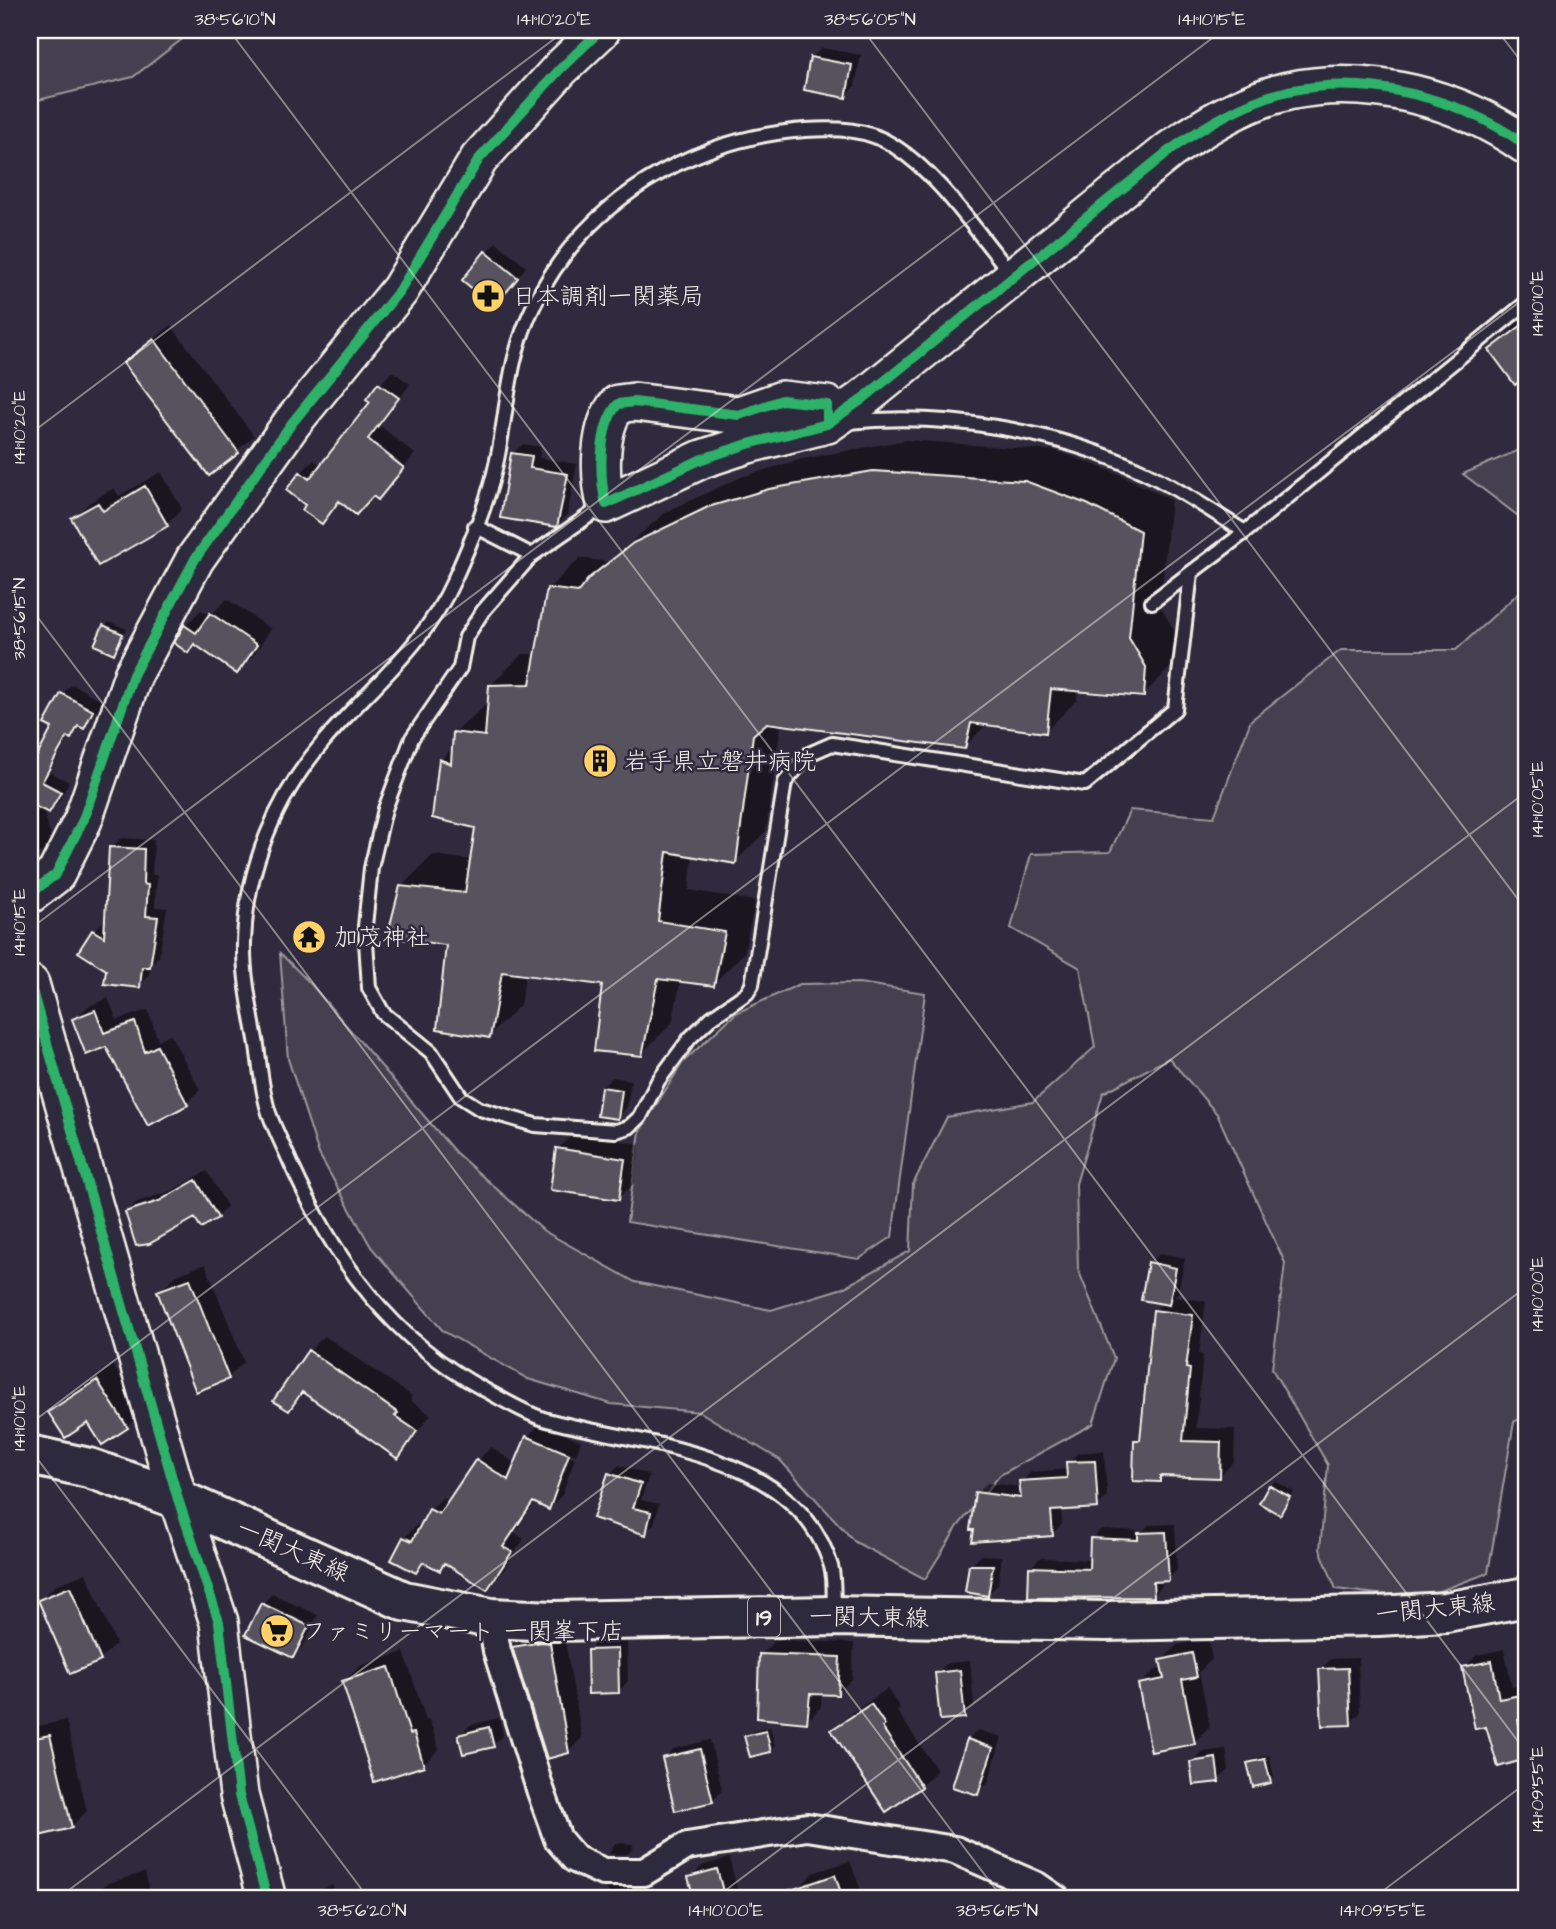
<svg xmlns="http://www.w3.org/2000/svg" width="1556" height="1929" font-family="'Architects Daughter','Klee One',sans-serif">
<style>
.green{fill:#454050;stroke:#9c989c;stroke-width:2}
.shadow{fill:#0007;fill-rule:evenodd}
.building{fill:#56525f;stroke:#f4f1e8;stroke-width:2}
.lines{fill:none;stroke-linecap:round;stroke-linejoin:round}
.lane-casing{stroke:#f4f1e8;stroke-width:18}
.street-casing{stroke:#f4f1e8;stroke-width:32}
.secondary-casing{stroke:#f4f1e8;stroke-width:42}
.primary-casing{stroke:#f4f1e8;stroke-width:44}
.lane{stroke:#2f2a3d;stroke-width:12}
.street{stroke:#2f2a3d;stroke-width:26}
.secondary{stroke:#2f2a3d;stroke-width:37}
.primary{stroke:#2f2a3d;stroke-width:38}
.cycleway-casing{stroke:#2f2a3d;stroke-width:15}
.cycleway{stroke:#2db169;stroke-width:10}
.ticks{fill:none;stroke:#f4f1e8;stroke-width:2;stroke-opacity:0.45}
.labels{text-anchor:middle;stroke-width:5;stroke-linejoin:round;paint-order:stroke}
.shield{fill:#2f2a3d;stroke:#b9b5b5;stroke-width:2}
.shield-label{font-size:23px;font-weight:bold;fill:#f4f1e8}
.poi-label{font-size:24px;fill:#f4f1e8;stroke:#2f2a3d;text-anchor:start}
.street-label{font-size:24px;fill:#f4f1e8;stroke:#2f2a3d}
.neatline{fill:none;stroke:#f4f1e8;stroke-width:2.5}
.ticks-label{font-size:18px;text-anchor:middle;fill:#f4f1e8}
</style>
<rect width="100%" height="100%" fill="#2f2a3d"/>
<filter id="ink" filterUnits="userSpaceOnUse"><feTurbulence type="fractalNoise" baseFrequency=".0143" numOctaves="2"/><feDisplacementMap in="SourceGraphic" scale="14" xChannelSelector="R" yChannelSelector="G"/><feConvolveMatrix kernelMatrix="1 2 1 2 8 2 1 2 1" color-interpolation-filters="sRGB"/></filter>
<g filter="url(#ink)">
<path class="green" d="M30,30H194L133,77L30,102Z
M1526,447V522L1463,474Z
M1526,574V1415L1514,1422L1488,1573L1418,1599L1336,1589L1320,1549L1328,1465L1272,1369L1285,1263L1217,1114L1169,1058L1103,1093L1076,1184L1078,1269L1114,1358L1093,1424L1000,1475L958,1526L925,1579L855,1542L780,1460L700,1412L611,1404L528,1379L443,1331L371,1247L319,1154L288,1059L280,953L309,982L455,1152L544,1231L635,1282L771,1310L843,1288L910,1251L913,1184L947,1117L1033,1102L1095,1047L1080,968L1011,928L1031,854L1110,852L1130,810L1214,817L1251,720L1341,650H1456L1523,589Z
M859,983L925,993L892,1237L859,1259L627,1222L640,1131L683,1062L736,1013L800,984Z"/>
<path class="shadow" d="M822,48L861,55L855,86L845,96L811,58Z
M496,242L526,267L504,294L486,253Z
M1526,314V374L1515,382L1491,350Z
M171,325L254,436L209,474L126,363Z
M392,371L410,384L380,426L415,454L378,498L374,494L341,500L321,522L308,504L301,473L313,460L322,466L373,402L368,399Z
M906,440L1057,451L1119,474L1171,500L1160,606L1177,635L1174,664L1143,695L1078,689L1077,700L1046,731L988,723L964,747L781,723L766,831L735,862L693,855L689,890L755,901L744,953L713,984L681,980L672,1023L641,1054L604,983L526,973L520,1005L489,1036L448,944L401,887L433,855L472,860L477,826L441,760L454,746L455,732L489,702L491,685L522,654H537L548,589L580,558L608,562L666,512L741,477L802,459ZM1126,630L1146,664H1142L1123,631Z
M523,444L541,447L539,458L577,464L567,515L557,525L512,454Z
M161,472L182,509L167,524L73,518L89,503L114,488L119,496Z
M227,599L271,629L253,656L237,672L195,643L188,651L185,626L201,610L210,616Z
M109,622L127,629L114,652L105,626Z
M72,684L102,701L93,717L70,736L50,772L69,782L59,801L49,811L43,808L52,842L42,852L30,855V805L35,804L30,801V773L55,728L62,694Z
M121,838L154,840L152,875H157L155,907L167,908L159,956L151,964L149,976L139,986L108,969L94,931L104,921L107,923L111,848Z
M108,998L117,1020L148,1010L158,1040L170,1034L200,1090L187,1103L74,1020L87,1007Z
M612,1077L631,1080L627,1107L617,1117L602,1088Z
M574,1133L640,1144L634,1183L618,1199L558,1149Z
M207,1171L227,1206L217,1217L127,1212L137,1202L171,1191Z
M1160,1253L1185,1258L1178,1293L1174,1297L1206,1301L1199,1354L1203,1355L1196,1428L1235,1429L1234,1461L1220,1476L1165,1474L1159,1480L1136,1441L1143,1434L1155,1311L1163,1303L1150,1263Z
M205,1264L244,1362L228,1378L159,1292L175,1276Z
M325,1336L412,1396L410,1400L431,1415L397,1457L305,1393L288,1409L309,1351Z
M113,1366L143,1411L127,1427L50,1412L66,1397Z
M540,1424L581,1441L576,1455L531,1437V1440L575,1458L562,1495L549,1508L536,1501L515,1533L524,1539L500,1575L487,1588L446,1562L439,1569L426,1562L416,1571L404,1538L418,1524L421,1526L430,1510L443,1497L450,1500L478,1460L491,1447L516,1464L527,1437Z
M1104,1451L1107,1496L1097,1506L1061,1508L1062,1524L1052,1535L976,1529L977,1493L987,1483L1022,1487L1021,1482L1031,1472L1068,1469V1463L1078,1453Z
M619,1465L649,1475L641,1500L659,1504L654,1524L645,1533L610,1474Z
M1275,1481L1294,1492L1280,1513L1270,1486Z
M1175,1524L1177,1570L1168,1579L1162,1580V1586L1153,1596L1031,1567L1040,1558L1091,1560L1092,1539L1101,1529L1143,1531L1149,1525Z
M981,1555L1002,1556L998,1584L988,1594L971,1565Z
M86,1573L116,1644L100,1659L40,1600L56,1585Z
M272,1594L318,1615L303,1646L293,1656L262,1604Z
M563,1630L582,1738L568,1752L514,1648L528,1634Z
M1208,1638L1212,1659L1199,1672L1210,1726L1194,1742L1140,1685L1156,1669L1163,1668L1162,1660L1177,1645Z
M598,1640H627L628,1681L618,1692L588,1651Z
M776,1640L854,1643L852,1679L838,1693H822L821,1707L807,1721L761,1654Z
M1504,1649L1512,1687L1526,1684V1757L1499,1765L1464,1668L1477,1655Z
M404,1652L426,1720L429,1719L439,1749L423,1765L344,1682L360,1666Z
M1358,1658L1360,1713L1350,1723L1321,1669L1331,1659Z
M970,1661L974,1706L964,1716L937,1673L947,1663Z
M887,1689L900,1708L897,1711L937,1770L921,1786L886,1810L833,1730L849,1715Z
M499,1718L503,1735L493,1745L460,1735L470,1725Z
M66,1720L87,1811L71,1827L41,1834L30,1786V1733L35,1727Z
M770,1727L775,1746L770,1750L746,1737L751,1732Z
M978,1730L1002,1737L988,1783L978,1793L968,1740Z
M710,1740L722,1790L712,1801L664,1759L674,1749Z
M1226,1749L1229,1770L1218,1780L1192,1763L1202,1752Z
M1269,1755L1274,1777L1270,1782L1249,1763L1254,1759Z
M615,1843L633,1844L632,1850L627,1854H609Z
M729,1858L740,1899H692H695L690,1878L702,1866Z
M850,1861L864,1899H801L798,1889L813,1873Z
M145,1872L152,1899H91L106,1884Z
M619,1876H648L653,1899H609L607,1888Z
M332,1885L339,1899H304L306,1897Z"/>
<path class="building" d="M810,57L852,65L846,98L804,90Z
M485,251L518,278L494,307L462,280Z
M1526,322V376L1515,385L1489,350Z
M154,339L239,453L209,476L123,363Z
M378,383L399,398L368,439L404,468L378,500L373,496L356,515L339,501L322,524L302,510L305,505L286,490L300,472L309,479L370,402L366,399Z
M511,453L532,456L530,468L568,474L557,527L500,518Z
M873,471L1025,481L1087,504L1140,531L1129,638L1146,667L1144,697L1051,689L1046,733L971,723L965,749L767,723L753,735L736,864L667,852L658,921L725,932L714,986L658,979L642,1056L594,1051L602,985L502,972L490,1038L437,1029L446,945L387,937L400,886L465,893L475,828L432,818L439,759L451,764L453,732L485,736L489,685L530,684L547,588L578,592L589,578L633,543L708,507L769,489Z
M145,486L168,526L98,566L71,518L98,503L103,511Z
M210,613L257,645L237,674L194,644L188,653L174,643L184,625L196,633Z
M103,625L123,634L114,654L94,645Z
M61,693L93,711L84,729L78,726L71,739L67,737L42,782L61,792L49,813L30,804V769L52,728L44,724Z
M109,847L144,849L143,884L148,885L146,916L158,917L150,967H142L140,988L104,984L106,970L78,952L92,930L104,937Z
M95,1010L104,1033L135,1022L145,1052L157,1046L188,1105L148,1126L106,1047L86,1055L72,1019Z
M601,1087L622,1090L618,1119L597,1116Z
M556,1148L625,1159L619,1200L550,1190Z
M196,1180L218,1218L201,1228L195,1218L149,1244L136,1246L125,1212L159,1201Z
M1148,1262L1176,1268L1169,1305L1141,1300Z
M190,1279L229,1379L196,1392L157,1291Z
M1153,1310L1193,1315L1186,1368L1190,1369L1183,1441L1221,1442L1220,1478L1160,1476V1482L1133,1481L1134,1440H1140Z
M308,1350L398,1413L395,1416L417,1431L398,1459L302,1392L289,1411L273,1401Z
M97,1380L128,1428L102,1445L88,1423L65,1438L48,1412Z
M526,1436L569,1454L549,1510L533,1502L503,1547L512,1552L487,1590L444,1563L440,1571L423,1562L416,1573L391,1560L403,1537L412,1541L429,1509L439,1514L476,1459L508,1480Z
M1095,1461L1098,1508L1051,1511L1053,1536L972,1542L974,1530H970L975,1492L1021,1498L1019,1481L1067,1478L1066,1462Z
M608,1473L641,1484L633,1508L651,1512L646,1535L593,1518Z
M1269,1485L1290,1497L1280,1515L1259,1503Z
M1166,1532L1169,1581L1153,1582L1154,1597L1028,1598L1029,1567L1089,1569L1090,1538L1138,1540V1533Z
M969,1565H993L988,1596L965,1592Z
M70,1587L101,1661L70,1674L38,1600Z
M261,1603L309,1626L293,1658L245,1635Z
M542,1642L550,1643L569,1753L547,1759L512,1647Z
M618,1649L619,1693L588,1694L587,1650Z
M1192,1653L1197,1677L1182,1680L1195,1744L1151,1752L1138,1684L1164,1679L1160,1660Z
M759,1654L840,1657L838,1695L810,1694L807,1723L757,1718Z
M1492,1661L1499,1699L1526,1694V1718L1518,1720L1526,1759L1498,1767L1486,1727L1475,1729L1462,1667Z
M389,1667L410,1734L414,1733L424,1766L374,1782L342,1681Z
M1348,1668L1351,1725L1322,1726L1319,1669Z
M960,1670L965,1718L940,1720L935,1673Z
M871,1704L885,1725L882,1727L922,1787L886,1812L831,1730Z
M489,1727L494,1747L463,1754L458,1735Z
M766,1731L771,1752L750,1757L744,1736Z
M50,1735L72,1828L39,1836L30,1794V1739Z
M967,1739L993,1748L978,1795L952,1787Z
M700,1749L713,1802L675,1811L662,1758Z
M1216,1758L1219,1782L1193,1785L1190,1762Z
M1265,1759L1271,1783L1253,1787L1247,1763Z
M717,1869L725,1899H694L688,1877Z
M835,1875L843,1899H773V1896Z"/>
<g class="lines">
<g class="lane-casing">
<path id="lane" d="M848,422C944,412 1056,430 1144,472C1179,489 1212,511 1245,532L1526,303
M603,506L532,555L483,611L466,637L460,668L412,738L385,809L371,868L365,926L369,988L383,1013L431,1052L461,1097L480,1109L535,1125L616,1131L629,1127L640,1117L658,1081L690,1038L711,1018L747,993L752,985L785,782L809,754L832,744L1085,784L1175,709L1191,573
M475,526L532,555
M1152,602L1245,532
M834,1612C833,1597 835,1580 831,1566C796,1450 643,1446 547,1420C526,1414 504,1400 485,1390C392,1340 335,1261 292,1166C285,1149 275,1131 269,1113C262,1092 260,1067 257,1045C251,1012 243,975 244,942C246,868 276,797 324,741C369,688 425,646 454,580C471,542 489,500 497,460C509,402 507,359 535,303C586,200 692,138 805,130C835,128 867,128 894,146C941,176 975,231 1011,273"/>
</g>
<g class="street-casing">
<path id="street" d="M491,1618L497,1651L540,1789L558,1839L575,1859L603,1872H644L687,1846L807,1827L955,1850L1037,1886L1056,1899"/>
</g>
<g class="secondary-casing">
<path id="secondary" d="M827,424V405L782,400L739,415L634,402L618,404C598,427 599,475 606,504L702,459L748,444L827,424L860,401L1170,150C1206,125 1245,101 1288,91C1370,74 1459,98 1526,145
M30,894L56,874L83,820L133,675L195,559L292,423L400,290L479,159L561,68L601,30
M30,984L178,1499L219,1622L239,1795L267,1899"/>
</g>
<g class="primary-casing">
<path id="primary" d="M30,1455L89,1468L178,1499L404,1601L491,1618L553,1621L834,1616L1105,1621L1378,1616L1446,1612L1526,1597"/>
</g>
<use href="#lane" class="lane"/>
<use href="#street" class="street"/>
<use href="#secondary" class="secondary"/>
<use href="#primary" class="primary"/>
<g class="cycleway-casing">
<path id="cycleway" d="M827,424V405L782,400L739,415L634,402L618,404C598,427 599,475 606,504L702,459L748,444L827,424L860,401L1170,150C1206,125 1245,101 1288,91C1370,74 1459,98 1526,145
M30,894L56,874L83,820L133,675L195,559L292,423L400,290L479,159L561,68L601,30
M30,984L178,1499L219,1622L239,1795L267,1899"/>
</g>
<use href="#cycleway" class="cycleway"/>
</g>
</g>
<path class="ticks" d="M229,30L1526,1752M863,30L1526,910M1497,30L1526,68M30,434L566,30M30,607L1003,1899M30,929L1223,30M30,1424L1526,297M30,1449L369,1899M57,1899L1526,792M714,1899L1526,1287M1372,1899L1526,1783"/>
<defs>
<g id="pharmacy-disc" transform="scale(1.75)"><circle r="9.5" fill="#ffd166" stroke="#2f2a3d"/><path d="M-2-6h4v4h4v4h-4v4h-4v-4h-4v-4h4Z" fill="#111"/></g>
<g id="building-disc" transform="scale(1.75)"><circle r="9.5" fill="#ffd166" stroke="#2f2a3d"/><path d="M-4-6H4V6H1V3H-1V6H-4ZM-2.5-4.3h1.7v1.8h-1.7ZM.8-4.3h1.7v1.8H.8ZM-2.5-1h1.7V.8h-1.7ZM.8-1h1.7V.8H.8Z" fill="#111"/></g>
<g id="temple-disc" transform="scale(1.75)"><circle r="9.5" fill="#ffd166" stroke="#2f2a3d"/><path d="M0-6L5-2H3V0L6.5 2.5H4V6H1.5V3h-3V6H-4V2.5H-6.5L-3 0V-2H-5Z" fill="#111"/></g>
<g id="supermarket-disc" transform="scale(1.75)"><circle r="9.5" fill="#ffd166" stroke="#2f2a3d"/><path d="M-6-5.5h2.5l.6 2H6L4.5 2H-2.5L-4.4-4H-6ZM-1.5 3.2a1.3 1.3 0 1 0 .1 0ZM3 3.2a1.3 1.3 0 1 0 .1 0Z" fill="#111"/></g>
</defs>
<g fill-rule="evenodd">
<use href="#pharmacy-disc" x="488" y="296"/>
<use href="#building-disc" x="600" y="761"/>
<use href="#temple-disc" x="309" y="937"/>
<use href="#supermarket-disc" x="277" y="1631"/>
</g>
<g class="labels">
<rect class="shield" x="748" y="1597.5" width="32" height="39" rx="5"/>
<g class="shield-label">
<text x="764" y="1625">19</text>
</g>
<g class="poi-label">
<text x="512" y="304">日本調剤一関薬局</text>
<text x="624" y="769">岩手県立磐井病院</text>
<text x="334" y="945">加茂神社</text>
<text x="302" y="1639">ファミリーマート 一関峯下店</text>
</g>
<g class="street-label">
<text transform="translate(293 1550) rotate(24)" y="8">一関大東線</text>
<text transform="translate(1435 1608) rotate(-6)" y="8">一関大東線</text>
<text transform="translate(869 1617) rotate(1)" y="8">一関大東線</text>
</g>
</g>
<rect width="1556" height="1929" fill="none" stroke="#2f2a3d" stroke-width="77"/>
<rect x="38" y="38" width="1480" height="1852" class="neatline"/>
<g class="ticks-label">
<text x="235" y="25">38°56'10"N</text>
<text x="554" y="25">141°10'20"E</text>
<text x="870" y="25">38°56'05"N</text>
<text x="1212" y="25">141°10'15"E</text>
<text transform="translate(1537 303) rotate(-90)" y="6">141°10'10"E</text>
<text transform="translate(19 427) rotate(-90)" y="6">141°10'20"E</text>
<text transform="translate(19 619) rotate(-90)" y="6">38°56'15"N</text>
<text transform="translate(1537 799) rotate(-90)" y="6">141°10'05"E</text>
<text transform="translate(19 922) rotate(-90)" y="6">141°10'15"E</text>
<text transform="translate(1537 1294) rotate(-90)" y="6">141°10'00"E</text>
<text transform="translate(19 1418) rotate(-90)" y="6">141°10'10"E</text>
<text transform="translate(1537 1789) rotate(-90)" y="6">141°09'55"E</text>
<text x="362" y="1916">38°56'20"N</text>
<text x="726" y="1916">141°10'00"E</text>
<text x="997" y="1916">38°56'15"N</text>
<text x="1383" y="1916">141°09'55"E</text>
</g>
</svg>
